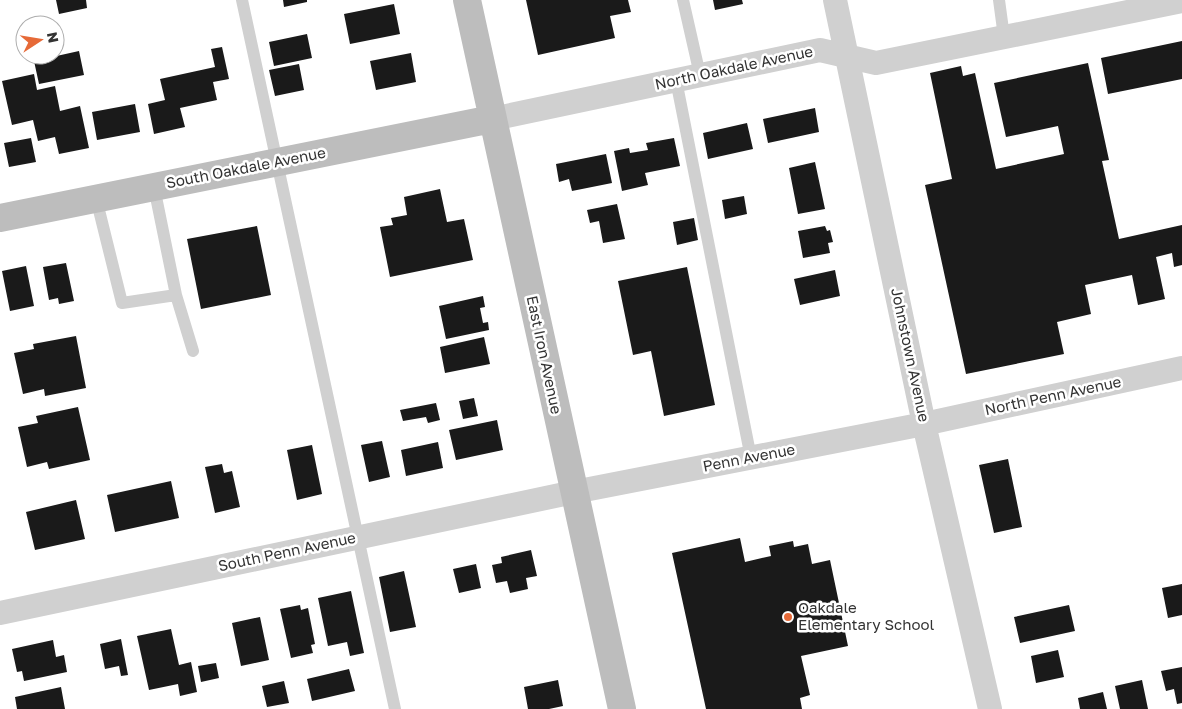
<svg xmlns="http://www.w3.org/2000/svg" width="1182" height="709" font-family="'Golos Text',sans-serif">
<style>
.building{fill:#1a1a1a}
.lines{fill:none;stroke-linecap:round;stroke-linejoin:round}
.lane{stroke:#d0d0d0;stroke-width:12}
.street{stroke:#d0d0d0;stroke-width:24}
.secondary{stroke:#bdbdbd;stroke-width:28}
.poi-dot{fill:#e66a38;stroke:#fff;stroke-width:2}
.labels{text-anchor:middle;stroke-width:5;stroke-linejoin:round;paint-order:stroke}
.street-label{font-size:15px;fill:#333;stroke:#fff}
.poi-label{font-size:15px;fill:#333;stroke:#fff;text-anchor:start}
</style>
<rect width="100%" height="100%" fill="#fff"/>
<path class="building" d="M56,0H86L87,8L59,14Z
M283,0H307V2L284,7Z
M526,0H628L631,12L610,16L615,38L538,55Z
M713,0H742L743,4L715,10Z
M394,4L400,34L350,44L344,14Z
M307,34L312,58L274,66L269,42Z
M1182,41V79L1108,94L1101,58Z
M222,47L229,79L213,82L217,100L180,108L185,127L154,134L148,104L165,100L160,79L215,67L211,49Z
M79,51L84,75L39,84L34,61Z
M411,53L416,82L376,90L370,61Z
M1088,63L1109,160L1102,161L1119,239L1182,225V265L1174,267L1172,253L1156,257L1165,299L1138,305L1132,275L1085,285L1091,314L1057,322L1064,354L966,374L925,185L952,179L930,73L961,66L963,76L975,73L996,169L1064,154L1058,126L1006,137L994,83Z
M299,64L304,90L275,96L269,70Z
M34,74L37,90L55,86L60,111L80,106L89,148L59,154L55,137L38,141L33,120L12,125L2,81Z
M135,104L140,132L97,140L92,112Z
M815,108L819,132L768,143L763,119Z
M747,123L753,149L708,159L703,133Z
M31,138L36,162L9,167L4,143Z
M674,138L680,166L645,173L648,185L622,191L614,151L629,148L630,153L648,150L646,143Z
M606,154L612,183L572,191L569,179L559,182L556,164Z
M815,162L825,209L798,214L789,168Z
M440,189L447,222L464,219L473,260L390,277L380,227L393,225L391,218L407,215L404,197Z
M744,196L747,214L725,219L722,200Z
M617,204L625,239L603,243L599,221L590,223L587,210Z
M694,218L698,240L677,245L673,222Z
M257,226L271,295L201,309L187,239Z
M825,226L827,231L830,230L833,242L828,243L830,253L803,258L798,231Z
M66,263L74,301L59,304L58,298L49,300L43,267Z
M26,266L34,306L10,311L2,271Z
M687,267L715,405L664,416L651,351L633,355L618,281Z
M835,270L840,296L800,305L794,279Z
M483,296L485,307L480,308L483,323L488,322L489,330L446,339L439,306Z
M76,336L86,388L45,396L44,389L23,394L14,353L34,349L33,344Z
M484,337L490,364L445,373L440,347Z
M474,398L478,416L463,419L459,401Z
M436,403L440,420L428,423L426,417L403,421L400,410Z
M78,407L90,460L49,469L47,462L27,467L18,427L38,423L36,416Z
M497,420L503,450L456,460L449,430Z
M382,441L390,477L369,482L361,445Z
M438,442L443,468L406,476L401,450Z
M312,445L322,494L297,500L287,450Z
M1008,459L1022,527L994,533L979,465Z
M222,464L224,473L232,471L240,507L215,513L205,467Z
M171,481L179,518L115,532L107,495Z
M76,500L85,539L35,550L26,512Z
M740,538L745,562L771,556L769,546L793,541L794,547L808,544L812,564L830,560L848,646L801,656L810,695L800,698L802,709H706L672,553Z
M531,550L537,576L526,578L528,589L510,593L507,581L496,583L492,565L502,563L501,557Z
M476,564L481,588L459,593L453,569Z
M404,571L416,627L390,632L379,577Z
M1182,584V615L1168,618L1162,588Z
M351,591L364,653L350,656L347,642L328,646L318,598Z
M300,605L301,610L308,608L315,644L311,645L313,653L291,658L280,609Z
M1069,605L1075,631L1020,643L1014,617Z
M260,617L269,660L241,666L232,623Z
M171,629L179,665L191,662L197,692L180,696L178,684L149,690L137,636Z
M121,639L128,675L121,676L119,666L105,669L100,644Z
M53,640L56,657L64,655L67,672L24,681L22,671L17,672L12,649Z
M1058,650L1064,677L1036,683L1031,656Z
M216,663L219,678L201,682L198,666Z
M1182,667V703L1177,704L1174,689L1166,691L1161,671Z
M349,669L355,691L312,701L307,679Z
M558,680L563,706L549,709H528L524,687Z
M1142,680L1148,709H1120L1115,686Z
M284,681L289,703L267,707L262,686Z
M61,687L65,709H17L15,697Z
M1103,692L1107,709H1080L1078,698Z"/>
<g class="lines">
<path class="lane" d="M242,0L395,709
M683,0L700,75
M999,0L1004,37
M676,80L751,458
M154,187L176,295L193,351
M96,198L122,303L176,295"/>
<path class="street" d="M835,0L924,424L990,709
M492,119L820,50L876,63L1182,1
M0,613L574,492L924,424L1182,368"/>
<path class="secondary" d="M467,0L622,709
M0,218L492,119"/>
</g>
<circle class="poi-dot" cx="788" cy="617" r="5"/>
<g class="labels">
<g class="street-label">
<text transform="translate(734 68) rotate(-12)" y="5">North Oakdale Avenue</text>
<text transform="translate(246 168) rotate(-11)" y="5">South Oakdale Avenue</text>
<text transform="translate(544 355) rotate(78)" y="5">East Iron Avenue</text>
<text transform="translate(910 355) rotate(78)" y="5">Johnstown Avenue</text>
<text transform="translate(1053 396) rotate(-12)" y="5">North Penn Avenue</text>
<text transform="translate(749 458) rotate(-11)" y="5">Penn Avenue</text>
<text transform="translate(287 552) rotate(-12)" y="5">South Penn Avenue</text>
</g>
<g class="poi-label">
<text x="798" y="613">Oakdale<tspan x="798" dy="17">Elementary School</tspan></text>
</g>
</g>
<g transform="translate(40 40) rotate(78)"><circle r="24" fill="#ffffff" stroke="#adadad"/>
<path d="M0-4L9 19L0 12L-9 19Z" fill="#e66a38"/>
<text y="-8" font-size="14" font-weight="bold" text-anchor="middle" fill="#333333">N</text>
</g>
</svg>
